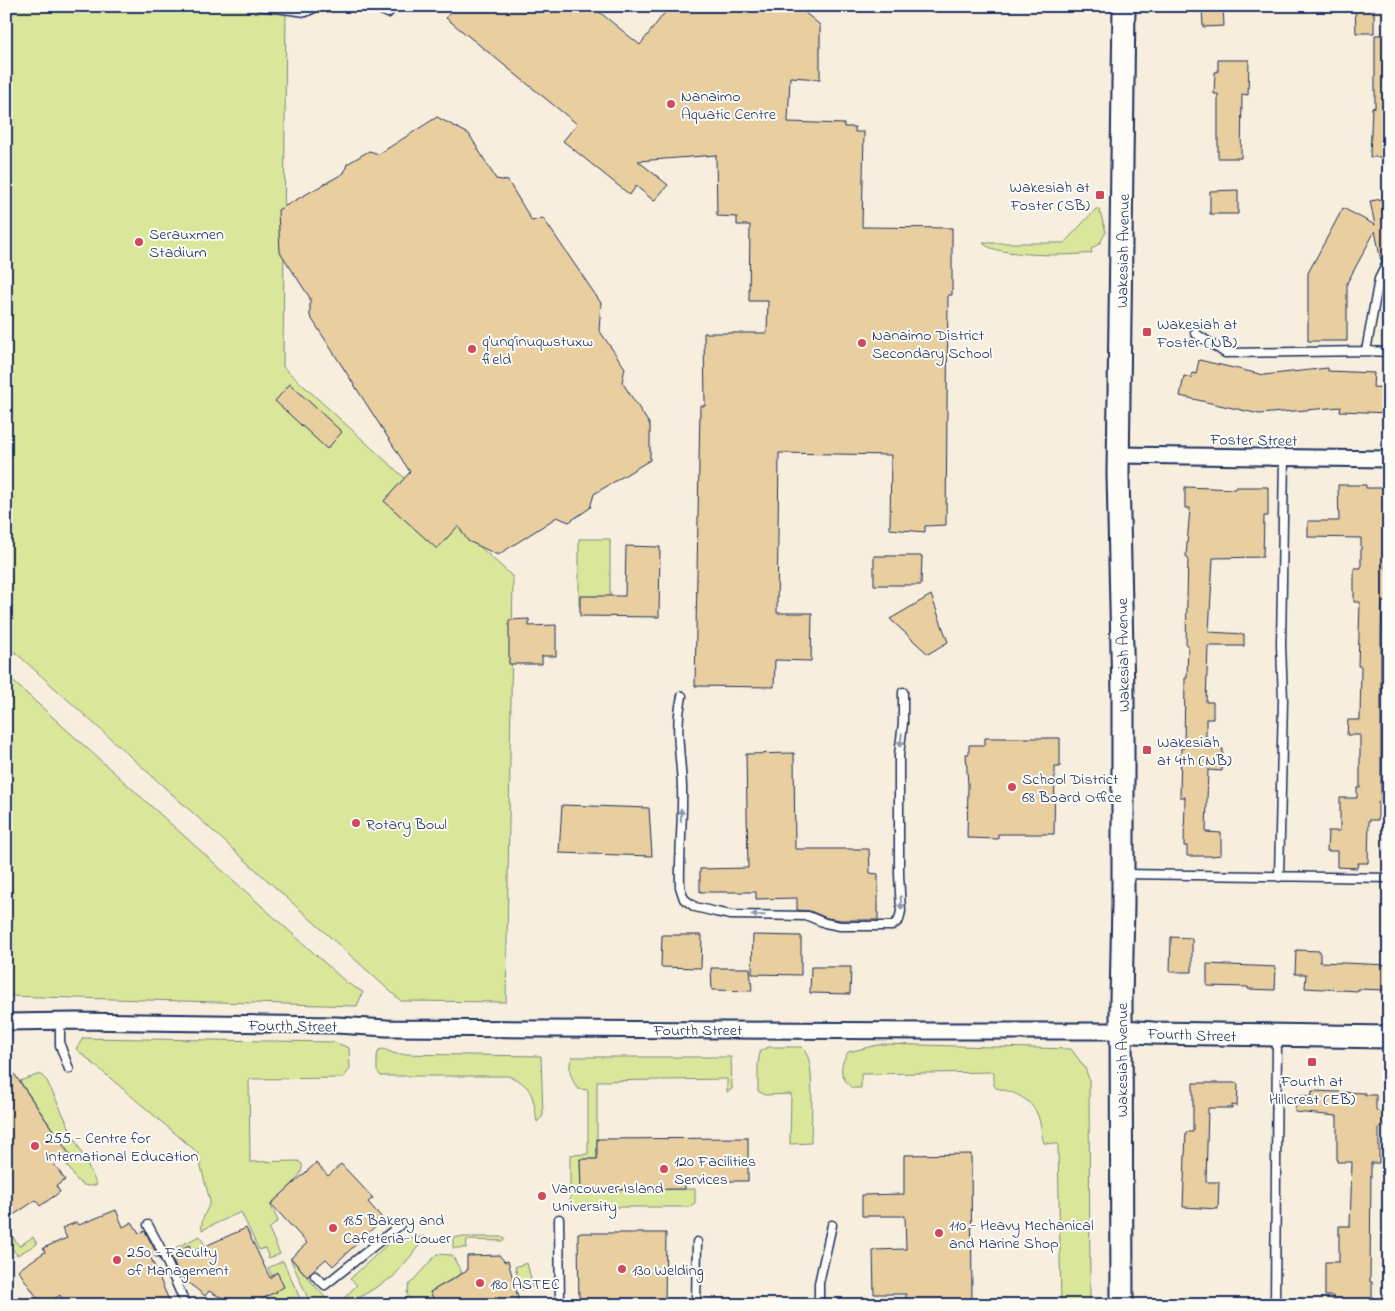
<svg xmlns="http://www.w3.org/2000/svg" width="1395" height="1311" font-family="'Indie Flower',sans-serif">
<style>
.green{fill:#dae79a;stroke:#7a8b7c}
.building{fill:#e9cf9f;stroke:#1b2f5e}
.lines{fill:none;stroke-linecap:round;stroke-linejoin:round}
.lane-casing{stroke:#1b2f5e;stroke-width:11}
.street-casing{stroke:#1b2f5e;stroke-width:19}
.secondary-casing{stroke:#1b2f5e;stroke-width:25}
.lane{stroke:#fdfcf7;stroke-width:8}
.street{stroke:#fdfcf7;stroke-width:15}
.secondary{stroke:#fdfcf7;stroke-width:21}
.oneway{fill:#8c96aa}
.poi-dot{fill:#d1495b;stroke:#fdfcf7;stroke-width:2}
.labels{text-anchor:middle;stroke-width:4;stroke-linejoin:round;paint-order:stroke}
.poi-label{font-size:16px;fill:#1b2f5e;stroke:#fdfcf7;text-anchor:start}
.street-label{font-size:16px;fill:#1b2f5e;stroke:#fdfcf7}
</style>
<rect width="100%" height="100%" fill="#f7eedd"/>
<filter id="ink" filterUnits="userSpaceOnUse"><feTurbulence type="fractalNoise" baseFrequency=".02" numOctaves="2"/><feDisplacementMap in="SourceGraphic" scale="10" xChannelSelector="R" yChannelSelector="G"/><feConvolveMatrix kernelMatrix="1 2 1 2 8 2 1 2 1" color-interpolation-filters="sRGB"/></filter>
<g filter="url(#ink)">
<path class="green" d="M6,6H286L283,367L513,577L506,1002L401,1001L6,644Z
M1096,209H1099L1106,232L1100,243L1091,249L1092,253C1074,256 993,257 983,243H1064Z
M579,539H610V606H579Z
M6,675L347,983L363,992L357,1006L6,996Z
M83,1038L334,1042L349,1048L350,1069L343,1078L249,1079L250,1162L298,1161L302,1164C305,1177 280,1195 270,1204L278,1221L269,1229L280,1254L269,1258L265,1248L259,1250L241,1212L202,1230C200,1218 208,1211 210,1201L197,1152L76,1049Z
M882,1044L1071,1049L1085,1068L1089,1079L1090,1305H1061L1058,1144L1044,1143C1041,1136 1042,1127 1039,1119C1033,1099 1015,1092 996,1088L994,1085V1072L861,1074V1088H852C839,1076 839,1067 848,1052Z
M769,1047H801C803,1049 805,1050 806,1053C815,1066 811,1125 811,1143L790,1144L791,1094L765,1095L758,1091V1064L760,1051Z
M383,1049L396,1054L541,1056L543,1116L537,1122C533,1098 534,1085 508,1076H381L377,1071V1056L379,1050Z
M572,1057H731L732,1089L727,1092V1079L597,1081V1159H580L581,1190L695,1189V1203L689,1207H572L570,1202V1155L588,1154V1090L578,1089C571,1078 567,1070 572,1057Z
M40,1074L47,1081L97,1185C79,1189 76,1179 67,1165L70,1161V1155L20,1081Z
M6,1227L19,1246L33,1237L37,1244L17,1255L6,1241Z
M200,1236L205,1246L192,1252L189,1245L184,1265L175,1248Z
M425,1237L411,1256L393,1277L347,1305H337L357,1285L350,1279L391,1241L397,1238Z
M453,1237H504V1241L467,1240L466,1248H453Z
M437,1254L452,1255L462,1273L430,1292L437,1305H413L407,1294L409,1285Z
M290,1258L332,1305H311Z
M283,1261L303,1305H265C261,1296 269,1288 274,1281L268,1268Z
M527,1263L533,1287L522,1290L515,1267Z"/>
<path class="building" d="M455,6H592L640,45L669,7L741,6L803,11L820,25V79L790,77L788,122L844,124V127H855V132H864L862,227L952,228V295H948L946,525L925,526V532L890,529L891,455L779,453L777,613H812L811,661L775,660L774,687L695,686L700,406H705L704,333H767L768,301H749L750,225H737V217L717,216L716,155L638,161L668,185L654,201L636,186L630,195L563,141L577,124L446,18Z
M1202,6H1223L1224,26L1203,27Z
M1355,6H1374V33H1356Z
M1375,35H1389V157H1370L1372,107L1375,108Z
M1218,60H1249L1248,95L1242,94L1241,158H1218V94H1214L1215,72H1218Z
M437,117L469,134L496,179L508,181L532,221L543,218L601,303L599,330L625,368L622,382L650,425V460L594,494L590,508L569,522L557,517L498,555L468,541L458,526L437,549L384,501L410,472L310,316V298L280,252L278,210L344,173L347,164L369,151L379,154Z
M1238,190V214H1210V191Z
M1389,198V253L1386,255L1381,261L1375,231L1347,283V341H1308V273L1343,208L1375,225L1370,201Z
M1199,360L1264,375L1328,368V371L1374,373L1373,387L1389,388V413L1340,411L1341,407L1259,414L1180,396L1184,376L1191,378L1192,373L1196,374Z
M290,384L342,432L327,449L275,401Z
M1338,485H1366V488H1389V510H1385V568H1389V602H1382L1381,635V802H1378V820H1369L1368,863H1358L1357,868L1337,867V851H1327L1328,831H1340V798H1357V788H1360V735H1347L1348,720H1360L1361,666H1358L1360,602H1354V568H1361V538L1308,537V521H1339Z
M1185,487L1236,489V487H1268V516H1264L1263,557L1213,558L1209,632L1244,634V646H1208L1206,702H1213V719H1206V748L1223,749L1222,771L1208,770L1206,832L1221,833V855L1211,856H1187V846H1184L1185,797H1180L1181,748H1184L1185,678H1187L1188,645H1186L1188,557H1186L1190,508H1185Z
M626,546L660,547L659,617L580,616V596H625Z
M874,556H922L921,585H874Z
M931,595L948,642L928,654L890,619Z
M529,619V626L556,625V656H542V664H509V620Z
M985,738H1060V767H1055L1054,834H998V839L967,838L968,785L966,754H969V745H985Z
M794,753L795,849H869L870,873L878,874V920H841L827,918L810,911L797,910V898L756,899V892H700V869L748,868L746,754Z
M562,805L649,808L652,856L559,853Z
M662,935H702L701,968L661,967Z
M753,935L801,936V975L752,974Z
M1171,937L1192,938V972H1170Z
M1296,950L1320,951V962L1389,965V986H1385V990L1358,989V991L1305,988L1306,974H1295Z
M1207,964L1276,967L1275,990L1248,989V987L1207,986Z
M811,967H851L850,994L810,993Z
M711,968H750L752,991L712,990Z
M6,1062L70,1155L54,1164L65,1180L56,1186L60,1192L40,1206L36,1200L6,1220Z
M1193,1083H1237L1238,1085L1237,1106L1232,1105V1108H1208L1206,1182H1219L1218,1209L1183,1207L1186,1132H1193Z
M1312,1091L1365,1093V1095H1376V1111L1386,1112L1385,1127H1379V1163H1371L1370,1282H1372V1305H1333V1296H1325V1262H1339V1226H1350L1352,1162H1337V1116L1295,1112L1296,1095L1312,1096Z
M748,1138V1181H685V1189L581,1190L580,1159H597V1139Z
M971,1154L972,1305H906V1294H874L873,1250L906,1249L905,1216H862V1195L904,1194V1155Z
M316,1163L328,1176L341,1164L373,1198L368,1202L383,1219L333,1266L326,1259L311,1272L308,1277L291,1258L307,1243L271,1204Z
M116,1210L123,1227L132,1222L139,1233L145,1231L160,1260L148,1251L171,1305H65L60,1295L46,1305H42L18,1270L45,1252L43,1248L67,1238L62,1228L77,1222L79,1225Z
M246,1228L270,1278L277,1272L284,1287L276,1291L277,1292L271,1294L252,1305H232V1300L218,1296L209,1291L205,1296L179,1275L170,1254L189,1245L192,1252Z
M578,1233H666L665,1305H579Z
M499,1255L505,1262L508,1261L520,1305H437L430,1292L467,1271V1256Z"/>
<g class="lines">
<g class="lane-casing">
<path id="lane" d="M260,6L306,12L318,6
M372,6L388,13L393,6
M1195,333L1225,353L1366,351L1389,352
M1366,351L1379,279L1389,259
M682,696C674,731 681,753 682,787C683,820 679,853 680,887L684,899L695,907L716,912L731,915L808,916L825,923L840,926H892L899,920L901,911L899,874V755L903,723V692
M1123,874L1389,878
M1279,877L1283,700L1281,645L1284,457
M60,1021V1045L69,1069
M559,1219L560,1305
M148,1225L162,1251L186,1305
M315,1276L325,1285L400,1225
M696,1305L697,1242
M819,1305V1283L832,1225
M1275,1305L1277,1037"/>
</g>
<g class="street-casing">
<path id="street" d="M1118,455L1389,459
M6,1022L75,1021L336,1025L387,1028L926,1031H1121"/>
</g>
<g class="secondary-casing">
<path id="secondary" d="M1121,1031L1153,1033L1389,1037
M1122,1305L1121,1001L1123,904V693L1118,474L1124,6"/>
</g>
<use href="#lane" class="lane"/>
<use href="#street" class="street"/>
<use href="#secondary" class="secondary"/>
</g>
<defs><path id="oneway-solid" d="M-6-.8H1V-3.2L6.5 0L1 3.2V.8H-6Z" transform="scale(1.25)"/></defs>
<g class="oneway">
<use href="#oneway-solid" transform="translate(901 740) rotate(97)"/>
<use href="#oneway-solid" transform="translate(681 815) rotate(-89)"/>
<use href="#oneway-solid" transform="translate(901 903) rotate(87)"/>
<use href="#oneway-solid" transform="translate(758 915) rotate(-179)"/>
</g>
</g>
<g class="poi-dot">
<circle cx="671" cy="104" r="5"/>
<rect x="1095" y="190" width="10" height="10" rx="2.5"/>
<circle cx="139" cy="242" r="5"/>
<rect x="1142" y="327" width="10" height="10" rx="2.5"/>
<circle cx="862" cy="343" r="5"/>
<circle cx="472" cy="349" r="5"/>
<rect x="1142" y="745" width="10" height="10" rx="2.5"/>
<circle cx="1012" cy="787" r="5"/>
<circle cx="356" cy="823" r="5"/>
<rect x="1307" y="1057" width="10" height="10" rx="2.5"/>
<circle cx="35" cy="1146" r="5"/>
<circle cx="664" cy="1169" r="5"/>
<circle cx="542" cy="1196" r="5"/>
<circle cx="333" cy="1228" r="5"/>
<circle cx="939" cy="1233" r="5"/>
<circle cx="117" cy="1260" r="5"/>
<circle cx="622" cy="1269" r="5"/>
<circle cx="480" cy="1283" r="5"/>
</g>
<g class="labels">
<g class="poi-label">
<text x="681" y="101">Nanaimo<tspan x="681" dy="18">Aquatic Centre</tspan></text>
<text x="1090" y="192" text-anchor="end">Wakesiah at<tspan x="1090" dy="18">Foster (SB)</tspan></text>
<text x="149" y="239">Serauxmen<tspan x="149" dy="18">Stadium</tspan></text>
<text x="1157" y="329">Wakesiah at<tspan x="1157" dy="18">Foster (NB)</tspan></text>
<text x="872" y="340">Nanaimo District<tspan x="872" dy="18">Secondary School</tspan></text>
<text x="482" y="346">q’unq’inuqwstuxw<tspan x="482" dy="18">field</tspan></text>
<text x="1157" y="747">Wakesiah<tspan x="1157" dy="18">at 4th (NB)</tspan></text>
<text x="1022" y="784">School District<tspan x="1022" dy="18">68 Board Office</tspan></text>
<text x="366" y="829">Rotary Bowl</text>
<text x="1312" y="1086" text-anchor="middle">Fourth at<tspan x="1312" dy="18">Hillcrest (EB)</tspan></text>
<text x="45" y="1143">255 - Centre for<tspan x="45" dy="18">International Education</tspan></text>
<text x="674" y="1166">120 Facilities<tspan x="674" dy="18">Services</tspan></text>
<text x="552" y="1193">Vancouver Island<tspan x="552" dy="18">University</tspan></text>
<text x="343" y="1225">185 Bakery and<tspan x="343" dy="18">Cafeteria- Lower</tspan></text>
<text x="949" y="1230">110 - Heavy Mechanical<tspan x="949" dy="18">and Marine Shop</tspan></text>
<text x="127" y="1257">250 - Faculty<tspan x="127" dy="18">of Management</tspan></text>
<text x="632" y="1275">130 Welding</text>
<text x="490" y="1289">180 ASTEC</text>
</g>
<g class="street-label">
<text transform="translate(1122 251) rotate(-89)" y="6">Wakesiah Avenue</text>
<text transform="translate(1254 439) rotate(1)" y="6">Foster Street</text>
<text transform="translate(1122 655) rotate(-91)" y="6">Wakesiah Avenue</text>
<text transform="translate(293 1025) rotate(1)" y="6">Fourth Street</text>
<text x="698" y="1035">Fourth Street</text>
<text transform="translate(1192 1034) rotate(2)" y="6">Fourth Street</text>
<text transform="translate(1121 1060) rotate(-90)" y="6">Wakesiah Avenue</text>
</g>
</g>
<rect width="1395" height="1311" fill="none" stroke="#fdfcf7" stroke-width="25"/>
<rect x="12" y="12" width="1370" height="1286" fill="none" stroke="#1b2f5e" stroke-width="2" filter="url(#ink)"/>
</svg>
